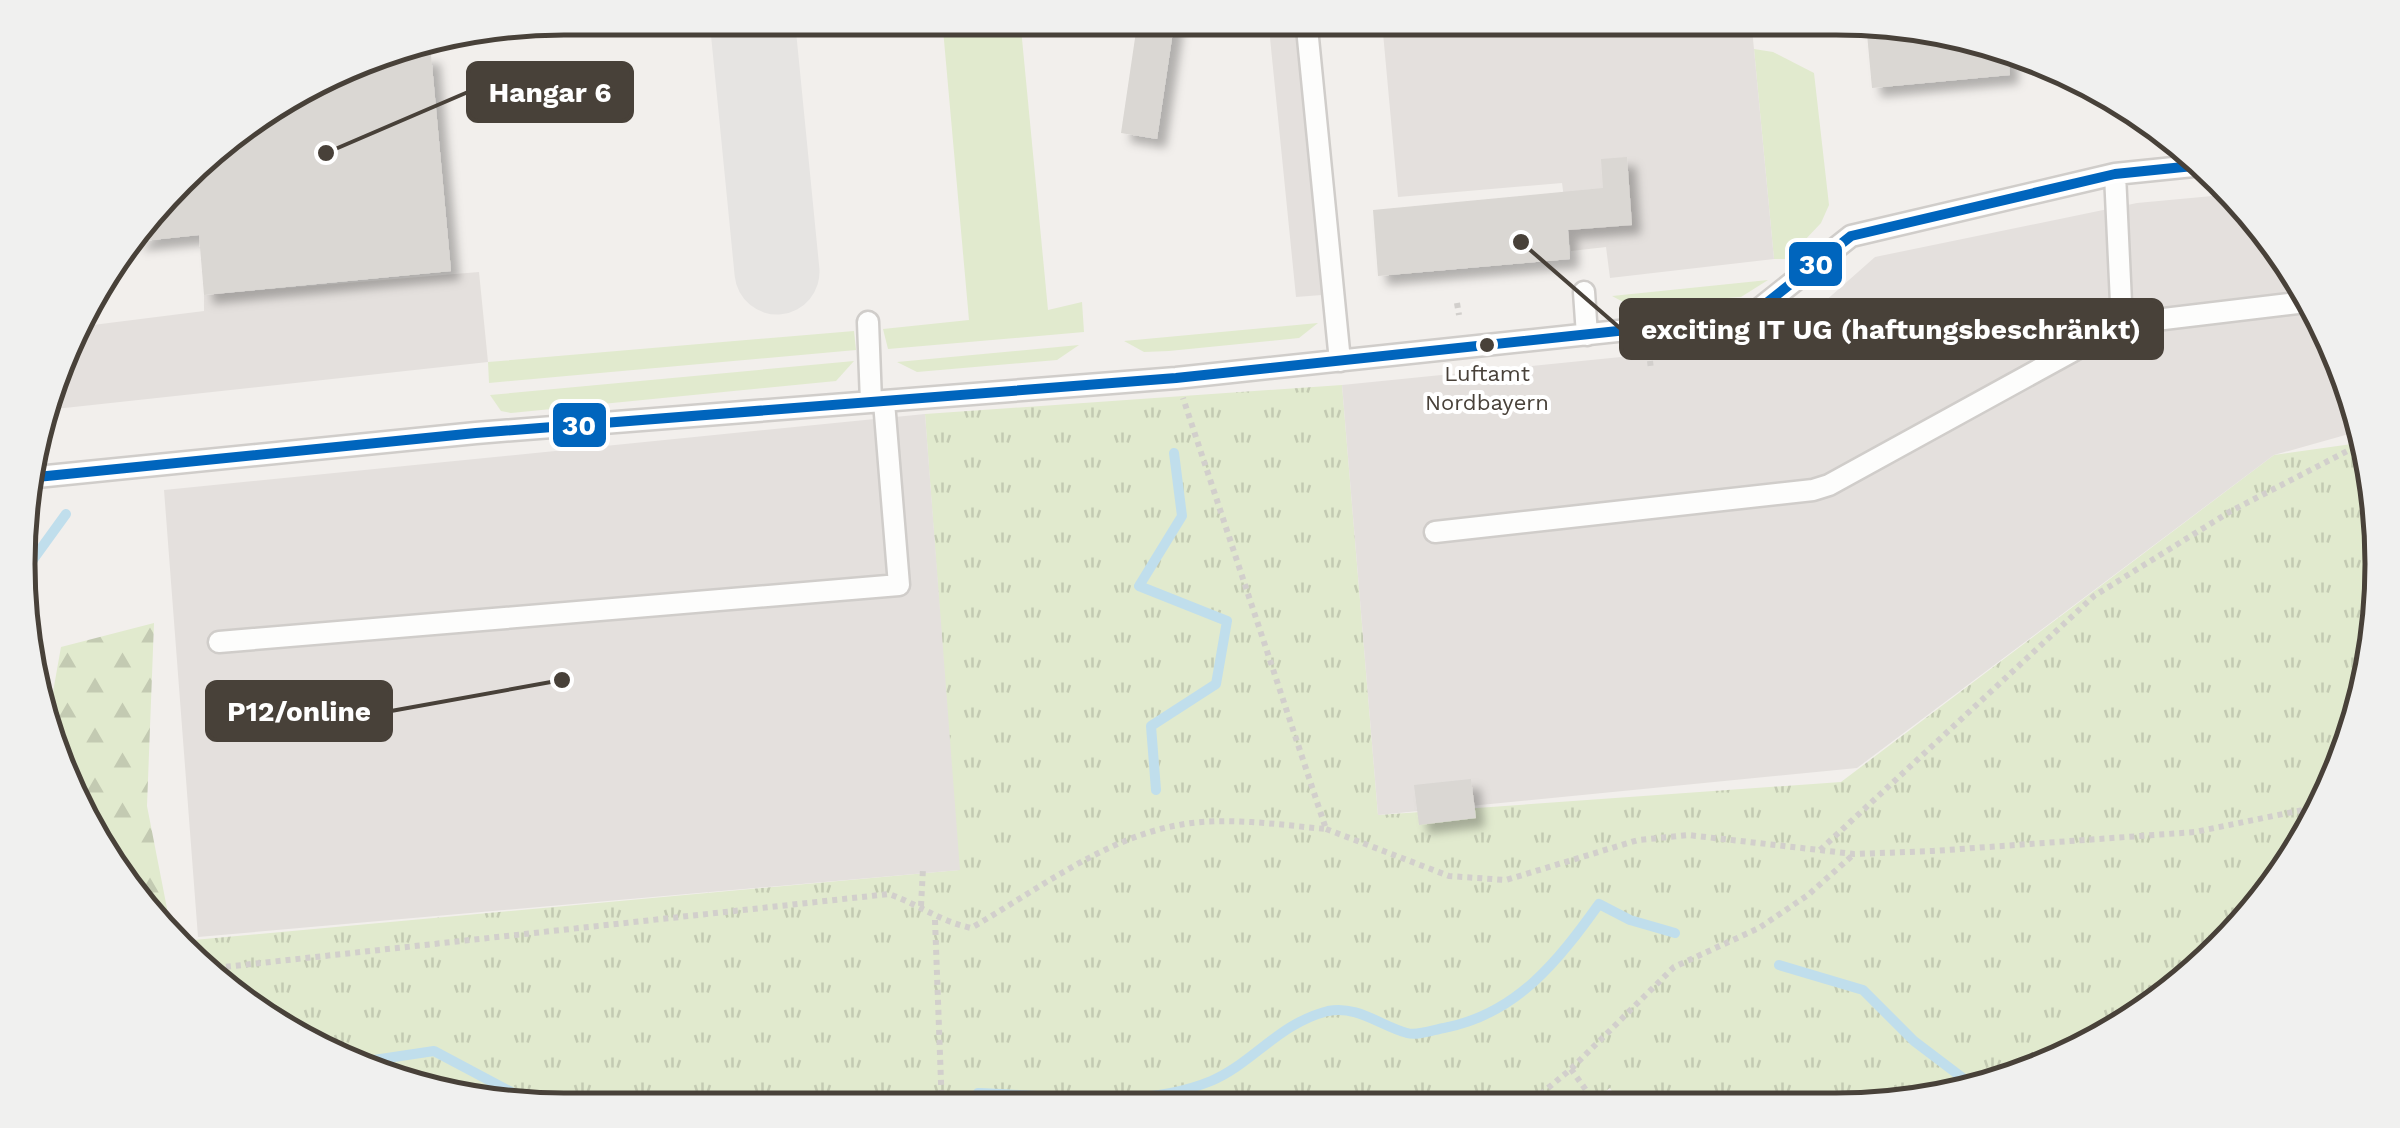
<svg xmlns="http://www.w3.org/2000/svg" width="2400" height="1128" font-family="'Work Sans',sans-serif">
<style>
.grass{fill:#e1eace}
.forest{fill:url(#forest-firs)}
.park{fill:url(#park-tufts)}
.parking{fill:#e4e0dd}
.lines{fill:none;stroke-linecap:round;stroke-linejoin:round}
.stream{stroke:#c0deec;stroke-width:10}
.taxiway{stroke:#e6e4e2;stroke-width:85}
.building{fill:#dad7d3;filter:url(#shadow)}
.lane-casing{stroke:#d0cdca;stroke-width:25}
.path{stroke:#d2cfcc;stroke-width:6;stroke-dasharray:5 5;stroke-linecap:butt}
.lane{stroke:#fdfdfc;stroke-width:20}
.bus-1-casing{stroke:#fff;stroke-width:18}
.bus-1{stroke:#0065bd;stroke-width:10}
.bus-dot{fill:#484139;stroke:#fff;stroke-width:4}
.labels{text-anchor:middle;stroke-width:8;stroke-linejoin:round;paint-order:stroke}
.bus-label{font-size:22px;fill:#484139;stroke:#fff}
.rim{fill:none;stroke:#484139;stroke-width:5}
.leader{fill:none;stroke:#484139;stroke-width:4}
.callout-dot{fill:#484139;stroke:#fff;stroke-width:4}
.callout{fill:#484139;stroke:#484139;stroke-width:4}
.callout-label{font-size:28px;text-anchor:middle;font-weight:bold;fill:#fff}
.line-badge{stroke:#fff;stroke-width:4}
.badge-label{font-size:28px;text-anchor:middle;font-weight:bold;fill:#fff}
</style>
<defs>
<pattern id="forest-firs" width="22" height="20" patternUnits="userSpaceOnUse" patternTransform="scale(2.5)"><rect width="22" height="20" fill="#e1eace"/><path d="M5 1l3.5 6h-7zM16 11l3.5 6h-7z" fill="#c3cab2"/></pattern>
<pattern id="park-tufts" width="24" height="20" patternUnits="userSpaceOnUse" patternTransform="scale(2.5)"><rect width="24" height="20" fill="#e1eace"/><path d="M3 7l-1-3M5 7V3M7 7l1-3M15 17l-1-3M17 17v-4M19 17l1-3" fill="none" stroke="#c3cab2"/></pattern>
<filter id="shadow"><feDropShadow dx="9" dy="9" stdDeviation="5" flood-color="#0004"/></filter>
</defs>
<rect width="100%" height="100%" fill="#f2efec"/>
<path class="grass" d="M942,18H1020L1048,310L1082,302L1084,332L888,349L883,329L969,320Z
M1754,49L1773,52L1814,73L1829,205L1821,223L1787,259H1774Z
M1768,280L1741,297L1629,305L1612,296Z
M1318,323L1299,338L1169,351L1144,352L1124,341Z
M854,331L856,350L489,383L488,362Z
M1079,345L1057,360L917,372L897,362Z
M854,361L836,381L511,413L501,411L490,395Z"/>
<path class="forest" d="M154,623L147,806L172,934H166L74,806L48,720L61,647Z"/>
<path class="park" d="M1342,385L1378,815L1841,782L2274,455L2359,443L2382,565L2341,774L2269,897L2168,998L2045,1069L1908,1106L1621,1107L1610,1088L1582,1107L563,1110L354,1069L178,951L172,942L959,870L925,414Z"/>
<path class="parking" d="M1268,18H1297L1322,295L1296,297Z
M1557,18H1751L1774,259L1610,278L1606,247L1571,251L1562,183L1398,197L1383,33Z
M2234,194L2341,355L2356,432L2274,455L1857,768L1378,815L1342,385L1780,341L1875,257L2137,203Z
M479,272L488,362L46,410L77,327L204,311V295Z
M925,414L960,870L198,937L164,490Z"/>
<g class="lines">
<path class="stream" d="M24,572L66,514
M1156,790L1151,726L1216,684L1227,621L1139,586L1182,516L1174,453
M1779,965L1863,990L1914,1041L1976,1088
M347,1064L434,1051L517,1095L519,1102
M978,1093C1052,1095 1141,1110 1211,1081C1252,1064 1279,1023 1328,1011C1357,1005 1381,1026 1407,1033C1417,1036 1433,1030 1444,1028C1517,1014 1558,961 1599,904L1630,920L1675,933
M1568,1107L1578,1098
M735,1110L888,1096"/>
<path class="taxiway" d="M752,18L777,272"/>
</g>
<path class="building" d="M1138,18H1175L1157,139L1121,133Z
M1866,23L2008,52L2010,75L1872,88Z
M391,46L392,58L431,54L451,271L204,295L199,235L133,242L231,131Z
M1627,157L1632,225L1568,230L1570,259L1378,276L1373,210L1603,188L1601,159Z
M1471,779L1476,818L1419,825L1414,785Z"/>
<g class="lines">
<g class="lane-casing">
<path id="lane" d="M1306,18L1340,361
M2115,174L2122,324
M1584,292L1587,335
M868,322L871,402
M27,478L476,433L1176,378L1749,317L1851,236L2115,174L2203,165
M1435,532L1813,490L1829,485L2122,324L2306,302
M219,642L899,585L884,402"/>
</g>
<path class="path" d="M1457,303L1459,315
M1721,343L1723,362
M1649,351L1651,370
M1799,351L1801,308
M1326,829L1449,876L1506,880L1638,840L1688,835L1854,854L1933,851L2195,832L2322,806
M1820,850L2094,596L2231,511L2359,445
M921,906L923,868
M935,920L942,1109
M206,969L889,894C922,906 937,920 971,928C1036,891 1104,838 1179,825C1227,816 1279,825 1326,829L1183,398
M1571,1069L1598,1107
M1525,1107L1571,1069L1674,967L1759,928L1808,895L1853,855"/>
<use href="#lane" class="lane"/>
<g class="bus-1-casing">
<path id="bus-1" d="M27,478L476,433L1176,378L1749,317L1851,236L2115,174L2203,165"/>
</g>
<use href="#bus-1" class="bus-1"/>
</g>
<circle class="bus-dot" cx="1487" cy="345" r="9"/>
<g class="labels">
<g class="bus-label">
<text x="1487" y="381">Luftamt<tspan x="1487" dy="29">Nordbayern</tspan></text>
</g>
</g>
<path d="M0 0H2400V1128H0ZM564 35H1836A529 529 0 0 1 2365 564V564A529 529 0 0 1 1836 1093H564A529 529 0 0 1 35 564V564A529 529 0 0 1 564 35Z" fill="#f0f0ef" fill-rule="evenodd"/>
<path class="rim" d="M564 35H1836A529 529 0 0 1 2365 564V564A529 529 0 0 1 1836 1093H564A529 529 0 0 1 35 564V564A529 529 0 0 1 564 35Z"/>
<path class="leader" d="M326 153L468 92M1521 242L1621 329M562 680L391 711"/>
<g class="callout-dot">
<circle cx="326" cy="153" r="10"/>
<circle cx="1521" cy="242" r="10"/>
<circle cx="562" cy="680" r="10"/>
</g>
<g class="callout">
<rect x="468" y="63" width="164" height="58" rx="10"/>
<rect x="1621" y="300" width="541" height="58" rx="10"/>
<rect x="207" y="682" width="184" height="58" rx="10"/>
</g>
<g class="callout-label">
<text x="550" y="102">Hangar 6</text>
<text x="1891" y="339">exciting IT UG (haftungsbeschränkt)</text>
<text x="299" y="721">P12/online</text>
</g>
<g class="line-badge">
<rect x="1787" y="240" width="57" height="48" rx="10" fill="#0065bd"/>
<rect x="551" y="401" width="57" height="48" rx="10" fill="#0065bd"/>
</g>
<g class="badge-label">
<text x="1816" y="274">30</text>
<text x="579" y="435">30</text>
</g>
</svg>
